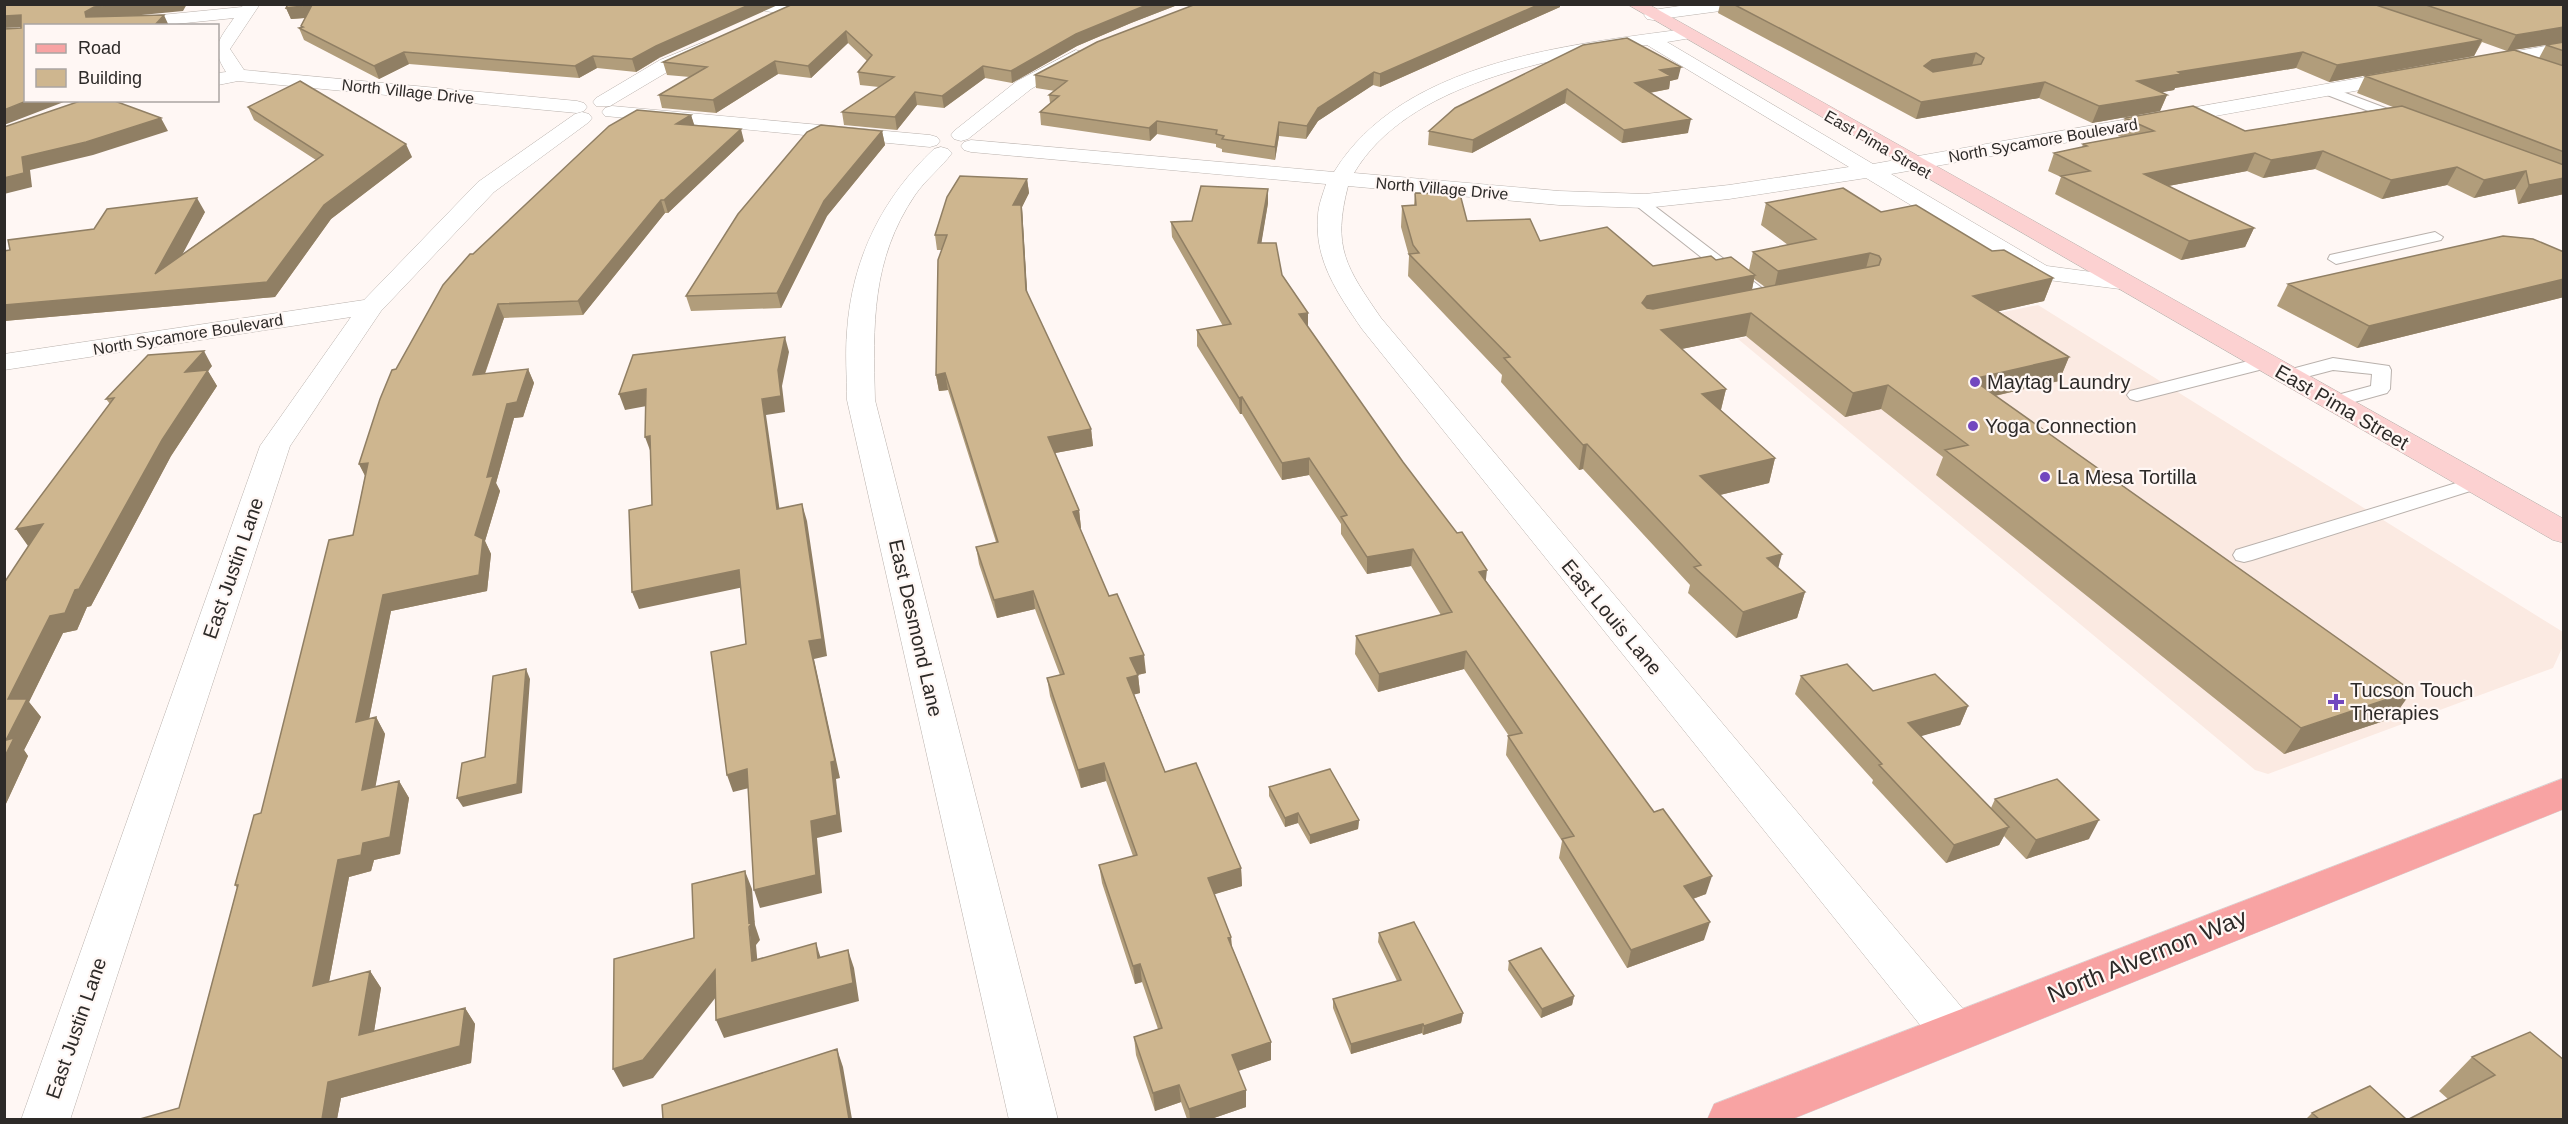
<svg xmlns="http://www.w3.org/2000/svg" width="2568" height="1124" font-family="Arial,sans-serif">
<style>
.built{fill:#fbeae2}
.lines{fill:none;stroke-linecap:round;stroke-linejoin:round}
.lane-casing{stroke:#b9b1ac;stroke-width:2}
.street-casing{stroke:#b9b1ac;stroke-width:1}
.secondary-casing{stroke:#b9b1ac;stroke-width:1}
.primary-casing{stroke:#d5d4d4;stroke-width:1}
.lane{fill:#fff;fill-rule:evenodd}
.street{fill:#fff;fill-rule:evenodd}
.secondary{fill:#fcd1d1;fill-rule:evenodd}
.primary{fill:#f8a3a3;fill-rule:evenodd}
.wall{fill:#b19d7b;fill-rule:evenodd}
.shaded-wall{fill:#907f64}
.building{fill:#ceb68f;stroke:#907f64;stroke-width:1.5;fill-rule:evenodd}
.poi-dot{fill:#7247bf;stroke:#fff7f4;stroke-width:2}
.labels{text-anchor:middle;stroke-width:4.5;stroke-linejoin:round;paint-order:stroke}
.far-street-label{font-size:16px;fill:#2d2a28;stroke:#fff7f4}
.poi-label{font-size:20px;fill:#2d2a28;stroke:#fff7f4;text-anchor:start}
.street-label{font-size:20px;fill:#2d2a28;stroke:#fff7f4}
.near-street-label{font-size:24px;fill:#2d2a28;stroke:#fff7f4}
</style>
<rect width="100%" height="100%" fill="#fff7f4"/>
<path class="built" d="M1928,301L1960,321L2038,305L2563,632V646L2553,668L2268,774L2255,770L1738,339Z"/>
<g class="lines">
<g class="lane-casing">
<path id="lane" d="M2327,86L2412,118L2414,121L2412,124H2402L2322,93L2320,90Z
M1639,196L1644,198L1775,298L1778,302L1775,306H1763L1634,204L1631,201Z
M2435,232L2443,237L2441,240L2336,264L2328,259L2330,255Z
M2264,357L2271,359L2273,363L2271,367L2137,401L2130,399L2127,395L2130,391Z
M2333,358L2389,366L2391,370L2390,389L2387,393L2333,408L2326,406L2323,402L2326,398L2371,386L2372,374L2333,370L2287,382L2280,380L2278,376L2280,372Z
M2476,477L2483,479L2486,483L2483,487L2252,560L2244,562L2236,560L2233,555L2236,550Z"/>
</g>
<g class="street-casing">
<path id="street" d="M243,4H260L230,49L244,70L577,101L584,103L587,107L584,111L577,113L238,81L218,85V73L226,72C210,47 219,40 234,18L156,26H92L100,21L242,7Z
M748,4L793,6L796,10L793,14L787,15L750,8Z
M1693,4H1743L1735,9L1653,20L1647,19L1644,15L1647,11L1653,10Z
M1685,29L1691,30L1694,34L1691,38L1667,42L1873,164L2405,70L2412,72L2414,76L2412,80L2405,82L1891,174L2047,266L2129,277L2132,282L2129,287L2120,289L2032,278L1866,178L1729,199L1645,208L1559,205L1348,186C1332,248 1346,267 1381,318L1969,1016L1976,1031L1969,1046L1953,1052L1937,1046L1362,329C1338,294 1314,260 1318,216C1318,206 1323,194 1326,184L971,152L964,150L961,146L964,142L971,140L1334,172C1402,61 1568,45 1685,29ZM1647,45L1849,167L1729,185L1645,194L1559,191L1354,173C1407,83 1552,57 1647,45Z
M704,42L710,43L713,47L710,51L674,68L610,106H596L593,102L596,98L660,60Z
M2564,43V54L2482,69L2475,67L2473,63L2475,59L2482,57Z
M1076,50L1082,52L1085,56L1082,60L1031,89L968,139L961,141L954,139L951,135L954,131L1017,81Z
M612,106L930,135L937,137L940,141L937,145L930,147L605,116L602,112L605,108Z
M582,112L589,114L592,118L589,122L494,192L381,311L290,446L70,1120H21L260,446L351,317L4,370V354L364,300L478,182L575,114Z
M941,147L948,149L952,153C941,168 926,179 915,195C871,260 873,325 875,400L1058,1120H1009L847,400C847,377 845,354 847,331C852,259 882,198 934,149Z"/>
</g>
<g class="secondary-casing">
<path id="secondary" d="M1627,4H1648L2564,519V543L2553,540Z"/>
</g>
<g class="primary-casing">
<path id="primary" d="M2564,778V809L1790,1120H1707L1714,1104Z"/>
</g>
<use href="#lane" class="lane"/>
<use href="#street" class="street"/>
<use href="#secondary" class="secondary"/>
<use href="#primary" class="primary"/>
</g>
<path class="wall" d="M793,4H1180L1131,23L1077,46L1012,83L985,78L944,108L917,105L897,130L844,125L842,112L879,87L860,85L858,72L867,61L848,43L811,78L778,74L716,113L662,108L659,95L690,77L667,75L663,62Z
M1196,4H1560V7L1380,87L1373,85L1318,121L1306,139L1279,136L1275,160L1222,152V149L1216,147V144L1157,134L1150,141L1041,125L1040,112L1050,103L1049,95L1055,91L1036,88L1035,75Z
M1720,4H2564V42L2507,51L2482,42L2474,56L2329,82L2296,68L2175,88L2174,90L2162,92L2167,95L2160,111L2092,123L2039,98L1916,119L1718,13Z
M286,8L659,58L636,72L597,68L579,78L409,64L379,79L304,40L299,28L302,27L301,26L305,18L291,19Z
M2564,42V194L2518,204L2515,189L2474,198L2447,185L2382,199L2315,169L2263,178L2247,171L2168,186L2254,228L2245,247L2181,260L2055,194L2061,177L2048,171L2054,153L2082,147L2083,144L2122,137L2118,136L2125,118L2245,131L2393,107L2357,93L2365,76L2539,58L2546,45Z
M1583,45L1678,79L1670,81L1669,89L1650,93L1688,133L1622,143L1565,103L1472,153L1428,145L1429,131Z
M248,107L412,157L331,219L275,297L4,321V251L94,229L205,212L181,255L316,160L254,120Z
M691,115L694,126L744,141L668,213H665L583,315L504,318L485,374L528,369L534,383L523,417L514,418L496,483L500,491L485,541L491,554L487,591L391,611L369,719L376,717L385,734L375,787L399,781L409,798L400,854L374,860L371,871L349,877L329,982L370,971L381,988L374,1031L465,1008L475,1024L471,1063L341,1098L337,1119H140L179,1108L237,888L235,885L261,813L353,535L365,476L359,464L396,369L473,254Z
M882,131L885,145L827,216L781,308L691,311L686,296Z
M1027,179L1029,193L1022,207L1027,293L1091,429L1093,446L1055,453L1079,510L1081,528H1080L1109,596L1146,673L1138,675L1140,693L1134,694L1165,772L1241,868L1242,886L1214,894L1231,937L1232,947L1271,1042V1060L1238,1071L1246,1107L1211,1119H1187L1181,1102L1155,1111L1136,1055L1134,1037L1158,1029L1142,982L1135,984L1102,883L1099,865L1133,856L1106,781L1081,788L1050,696L1047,678L1060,675L1035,609L997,618L979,564L976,547L996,542L948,390L939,391L936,375L942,250H937L935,235Z
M1268,189V203L1261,243L1308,313V327L1706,894L1693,899L1704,940L1627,968L1559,858L1562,841L1506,755L1508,736H1509L1464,669L1378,692L1355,654L1356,636L1441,615L1411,566L1367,574L1341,534V524L1309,475L1282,480L1242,414H1240L1197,346V330L1223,326L1172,237L1171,222L1192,221Z
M1415,193L1467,221L1540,241L1653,266L1716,260L1749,270L1753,252L1788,245L1761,225L1766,203L1881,212L1992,251L2053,278L2044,301L1998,311L2069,357L2059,381L1995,396L2393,718L2284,754L1936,475L1943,457L1881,409L1845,417L1746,336L1681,349L1726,389L1721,410L1775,458L1769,483L1720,495L1778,568L1805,592L1797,618L1736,638L1688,593L1690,585L1583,469L1579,470L1501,382L1502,375L1408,276L1409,256L1401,227L1402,206L1414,205ZM1754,279L1765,287L1752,290Z
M2564,252V297L2357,348L2277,306L2288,284Z
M212,366L208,371L217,386L171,456L91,606L87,607L77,630L63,633L29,702L41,717L24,750L28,756L4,808V583L29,546L16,529L110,404L106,399Z
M1801,676L1873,691L1968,706L1960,725L1920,736L1991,808L1995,799L2089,839L2026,859L2004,836L1999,845L1946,863L1872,783L1873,780L1795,694Z
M1269,787L1359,820L1358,829L1310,844L1298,823L1285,827L1269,796Z
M1379,933L1463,1013L1461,1023L1423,1035L1422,1033L1351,1054L1333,1008V999L1397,981L1378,942Z
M1509,961L1574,996L1572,1005L1541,1018L1508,970Z
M2472,1057L2564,1060L2448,1099L2439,1091Z
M2312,1113L2406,1119H2306Z"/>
<path class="shaded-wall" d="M122,4H187L183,11L100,19L86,17L85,12L94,7Z
M751,4H780L659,58L636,72L632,59L656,46Z
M1149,4H1180L1131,23L1077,46L1012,83L1011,71L1076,34Z
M1540,4H1560V7L1380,87V74Z
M312,5L317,17L291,19L286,8Z
M21,15L26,27L4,28V16Z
M164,15L169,26H154Z
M2564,27V42L2507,51L2516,35Z
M846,31L848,43L811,78L808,66Z
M2482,40L2474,56L2329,82L2337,65Z
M404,52L409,64L379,79L374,66Z
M2303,52L2296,68L2175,88L2174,90L2131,98L2137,81L2178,72Z
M1976,53L1971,69L1928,76L1924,66L1932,60Z
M593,56L597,68L579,78L575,66Z
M775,61L778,74L716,113L713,100Z
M983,66L985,78L944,108L942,96Z
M1681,67L1678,79L1670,81L1669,89L1632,96L1635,83L1660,70Z
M1374,72L1373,85L1318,121L1306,139L1307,126L1318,108Z
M2045,82L2039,98L1916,119L1921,102Z
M1567,89L1565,103L1472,153L1473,140Z
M915,92L917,105L897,130L895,117Z
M2167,95L2160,111L2092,123L2099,106Z
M29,100H69L4,125V110Z
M691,115L695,127L676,124Z
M161,118L168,131L93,155L30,170L32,187L4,194V178L22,157Z
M1691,119L1688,133L1622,143L1624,130Z
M1157,121V134L1150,141L1149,128Z
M1279,122V136L1275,160V147Z
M741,129L744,141L668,213L664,200Z
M882,131L885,145L827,216L781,308L777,293L824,201Z
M406,144L412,157L331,219L275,297L4,321V305L267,282L324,205Z
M2323,151L2315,169L2263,178L2271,160Z
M2255,153L2247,171L2137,192L2144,174Z
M2457,167L2447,185L2382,199L2391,180Z
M2526,171L2515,189L2474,198L2484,180Z
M2564,178V194L2518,204L2529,185Z
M1027,179L1029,193L1022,207L1028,305L1013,205Z
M1268,189V203L1259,258L1258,243Z
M197,198L205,212L164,289L155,274Z
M661,200L665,213L583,315L578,301Z
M2254,228L2245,247L2181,260L2189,241Z
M1870,253L1864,276L1773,294L1778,271Z
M1755,275L1750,298L1643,319L1642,303L1647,296Z
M2053,278L2044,301L1965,319L1973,296Z
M2564,279V297L2357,348L2369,326Z
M498,304L504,318L479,390L473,375Z
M1308,313V329L1299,314Z
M1751,313L1746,336L1657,354L1661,330Z
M785,337L789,352L782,386L785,412L766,415L782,526L777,509L762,399L778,370Z
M204,351L212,366L208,371L217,386L171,456L91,606L87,607L77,630L63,633L29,702L41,717L24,750L28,756L4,808V758L8,699L50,616L75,590L185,372Z
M2069,357L2059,381L1963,403L1972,379Z
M528,369L534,383L523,417L514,418L496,483L500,491L485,541L491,554L487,591L391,611L365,739L356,722L383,595L475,535L487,477L507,404Z
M945,373L948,390L939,391L936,375Z
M1888,385L1881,409L1845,417L1853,393Z
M646,389L652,405L625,410L619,394Z
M1726,389L1720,413L1702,394Z
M1242,397V414H1240L1239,398Z
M1091,429L1093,446L1050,454L1048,437Z
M650,436L651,453L645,437Z
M1587,444L1583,469L1579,470L1583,445Z
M1309,458V475L1282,480V463Z
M1775,458L1769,483L1695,501L1700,476Z
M368,463L367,479L359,464Z
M802,504L807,521L827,656L814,659L840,778L836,779L842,832L817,838L822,893L760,908L754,890L811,821L809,641Z
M1079,510L1081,528L1075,529L1073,512Z
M43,524L54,541L28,546L16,529Z
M1413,549L1411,566L1367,574V557Z
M1782,554L1775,580L1767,558Z
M739,570L744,587L639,609L632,592Z
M1487,570L1485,588L1479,572Z
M1033,591L1035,609L997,618L994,600Z
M1805,592L1797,618L1736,638L1743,612Z
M1466,651L1464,669L1378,692L1379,674Z
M1144,655L1146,673L1132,676L1130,658Z
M526,669L530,679L522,793L463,807L457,798L517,784Z
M1138,675L1140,693L1129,696L1127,678Z
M2412,691L2393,718L2284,754L2301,728Z
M1968,706L1960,725L1901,742L1908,723Z
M376,717L385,734L372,806L362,790Z
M1104,763L1106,781L1081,788L1078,770Z
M747,769L753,787L733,792L727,775Z
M399,781L409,798L400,854L374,860L371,871L349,877L325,1003L313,986L338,860L363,843Z
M1298,813V823L1285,827V818Z
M1359,820L1358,829L1310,844V835Z
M2099,820L2089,839L2026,859L2036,840Z
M2009,827L1999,845L1946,863L1954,845Z
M1241,868L1242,886L1209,896L1208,878Z
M745,871L752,889L755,925L760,940L756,945L759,979L752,961Z
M1712,876L1706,894L1678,904L1684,886Z
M1710,922L1704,940L1627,968L1631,950Z
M1231,937L1232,955L1228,938Z
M816,943L822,962L818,958Z
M848,950L854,968L859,1001L724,1038L716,1020Z
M1140,964L1142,982L1135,984L1133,966Z
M715,970L723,988L653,1078L623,1087L613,1069Z
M370,971L381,988L371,1051L359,1035Z
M1574,996L1572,1005L1541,1018L1542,1009Z
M465,1008L475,1024L471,1063L341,1098L337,1119H322L328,1082Z
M1463,1013L1461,1023L1423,1035L1424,1026Z
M1423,1024L1422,1033L1351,1054V1044Z
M1271,1042V1060L1232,1073V1055Z
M837,1049L843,1067L852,1119H849Z
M1179,1085L1181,1102L1155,1111L1153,1093Z
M1246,1090V1107L1211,1119H1190L1189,1109Z"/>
<path class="building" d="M4,4H122L94,7L85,12L86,17L164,15L154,26H26V100H29L4,110V29L21,28V15L4,16Z
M288,4H751L656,46L632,59L593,56L575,66L404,52L374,66L299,28L303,27L301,26L312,5L286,8Z
M793,4H1149L1076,34L1011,71L983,66L942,96L915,92L895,117L842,112L894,77L858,72L872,55L846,31L808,66L775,61L713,100L659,95L707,67L663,62Z
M1196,4H1540L1380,74L1374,72L1318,108L1307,126L1279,122L1275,147L1222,139L1224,136L1216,134L1217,130L1157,121L1149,128L1040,112L1059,96L1049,95L1067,81L1035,75L1097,42Z
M1733,4H2373L2482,40L2337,65L2303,52L2178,72L2181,74L2137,81L2167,95L2099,106L2045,82L1921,102ZM1976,53L1984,58L1981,64L1933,72L1924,66L1932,60Z
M2423,4H2564V27L2516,35Z
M1627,38L1681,67L1660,70L1671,76L1635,83L1691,119L1624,130L1567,89L1473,140L1429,131L1455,108L1583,45Z
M2564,42V51L2546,45Z
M2514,50L2564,66V152L2365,76Z
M300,81L406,144L324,205L267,282L4,305V251L10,250L8,240L94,229L107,209L197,198L155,274L323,155L248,107Z
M83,100H112L161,118L86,142L22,157L24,173L4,178V127Z
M2193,106L2245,131L2402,106L2564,165V178L2529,185L2526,171L2484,180L2457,167L2391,180L2323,151L2271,160L2255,153L2144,174L2254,228L2189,241L2061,176L2090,171L2054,153L2087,146L2083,144L2154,131L2125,118Z
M637,110L691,115L676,124L741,129L664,200H661L578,301L498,304L473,375L528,369L517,402L507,404L487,477L493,476L475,535L483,539L479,575L383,595L356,722L376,717L362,790L399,781L390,837L363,843L361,855L338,860L313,986L370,971L359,1035L465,1008L460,1046L328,1082L322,1119H140L179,1108L238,885H235L254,815L261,813L329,540L353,535L368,463L359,464L380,399L392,370L396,369L443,285L470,254H473L609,126Z
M821,125L882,131L824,201L777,293L686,296L738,214L807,132Z
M960,176L1027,179L1013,205H1021L1026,290L1091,429L1048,437L1079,510L1073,512L1109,596L1117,594L1144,655L1130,658L1138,675L1127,678L1165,772L1196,763L1241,868L1208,878L1231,937L1228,938L1271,1042L1232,1055L1246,1090L1189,1109L1179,1085L1153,1093L1134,1037L1162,1028L1140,964L1133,966L1099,865L1137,855L1104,763L1078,770L1047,678L1064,674L1033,591L994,600L976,547L998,542L945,373L936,375L938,260L947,235H935L947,197Z
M1201,186L1268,189L1258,243H1276L1282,275L1308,313L1299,314L1403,462L1457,533L1462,532L1487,570L1479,572L1654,812L1663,809L1712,876L1684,886L1710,922L1631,950L1562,839L1574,836L1508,736L1522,733L1466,651L1379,674L1356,636L1452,612L1413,549L1367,557L1341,517L1347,515L1309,458L1282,463L1242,397L1239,398L1197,330L1231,324L1171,222L1192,221Z
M1843,188L1881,212L1916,205L1992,251L2004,250L2053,278L1973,296L2069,357L1972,379L2412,691L2301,728L1945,450L1968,445L1888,385L1853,393L1751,313L1661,330L1726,389L1702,394L1775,458L1700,476L1782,554L1767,558L1805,592L1743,612L1694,567L1701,565L1587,444L1583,445L1504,358L1510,357L1409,254L1419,253L1413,245L1402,206L1416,205L1415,193L1460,194L1467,221L1530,219L1540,241L1607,227L1653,266L1711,256L1716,260L1731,257L1755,275L1647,296L1642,303L1647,308L1653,309L1879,265L1881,259L1879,256L1870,253L1778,271L1753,252L1816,239L1766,203Z
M2503,236L2533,239L2564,252V279L2369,326L2288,284Z
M785,337L778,370L781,396L762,399L777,509L802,504L822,639L809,641L835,761L831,762L837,815L811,821L816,875L754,890L747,769L727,775L711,652L746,644L739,570L632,592L629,510L652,505L650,436L645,437L646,389L619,394L633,355Z
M204,351L185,372L208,370L162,440L79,589L75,590L65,613L50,616L8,699H27L6,740L14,738L4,758V583L43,524L16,529L114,398L106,399L148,355Z
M1847,664L1873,691L1935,674L1968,706L1908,723L2009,827L1954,845L1879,765L1882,764L1801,676Z
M526,669L517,784L457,798L462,763L485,757L493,676Z
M1330,769L1359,820L1310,835L1298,813L1285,818L1269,787Z
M2057,779L2099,820L2036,840L1995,799Z
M745,871L749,923L753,922L749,927L752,961L816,943L818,958L848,950L853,983L716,1020L715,970L643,1060L613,1069L614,959L694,938L692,884Z
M1414,922L1463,1013L1424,1026L1423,1024L1351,1044L1333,999L1401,980L1379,933Z
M1541,948L1574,996L1542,1009L1509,961Z
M2530,1032L2564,1060V1119H2409L2495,1075L2472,1057Z
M837,1049L849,1119H663L662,1105Z
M2370,1086L2406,1119H2319L2312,1113Z"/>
<g class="poi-dot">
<circle cx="1975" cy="382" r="6"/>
<circle cx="1973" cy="426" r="6"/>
<circle cx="2045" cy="477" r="6"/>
<path d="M2333 693h6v6h6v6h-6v6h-6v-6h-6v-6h6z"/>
</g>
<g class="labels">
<g class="far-street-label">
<text transform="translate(408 91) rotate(6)" y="6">North Village Drive</text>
<text transform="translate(2043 140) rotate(-10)" y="6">North Sycamore Boulevard</text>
<text transform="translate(1878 144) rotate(30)" y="6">East Pima Street</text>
<text transform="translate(1442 188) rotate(5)" y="6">North Village Drive</text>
<text transform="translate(188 334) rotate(-9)" y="6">North Sycamore Boulevard</text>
</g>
<g class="poi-label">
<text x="1987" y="389">Maytag Laundry</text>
<text x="1985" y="433">Yoga Connection</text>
<text x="2057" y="484">La Mesa Tortilla</text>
<text x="2350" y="697">Tucson Touch<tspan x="2350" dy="23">Therapies</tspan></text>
</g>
<g class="street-label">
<text transform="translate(2342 407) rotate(30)" y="7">East Pima Street</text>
<text transform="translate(233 568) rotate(-71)" y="7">East Justin Lane</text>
<text transform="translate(1612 617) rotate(50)" y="7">East Louis Lane</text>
<text transform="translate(916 628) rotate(77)" y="7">East Desmond Lane</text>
<text transform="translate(76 1028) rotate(-71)" y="7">East Justin Lane</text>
</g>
<g class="near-street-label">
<text transform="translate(2147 956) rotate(-22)" y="8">North Alvernon Way</text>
</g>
</g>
<rect width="2568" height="1124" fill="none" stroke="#2d2a28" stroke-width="12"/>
<rect x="24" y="24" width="195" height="78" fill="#fff7f4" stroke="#aba5a2" stroke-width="1.5"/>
<rect x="36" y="44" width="30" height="9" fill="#f8a3a3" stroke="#aba5a2" stroke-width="1.5"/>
<text x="78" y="54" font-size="18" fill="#2d2a28">Road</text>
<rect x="36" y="69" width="30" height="18" fill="#ceb68f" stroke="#aba5a2" stroke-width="1.5"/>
<text x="78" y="84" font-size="18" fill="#2d2a28">Building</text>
</svg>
